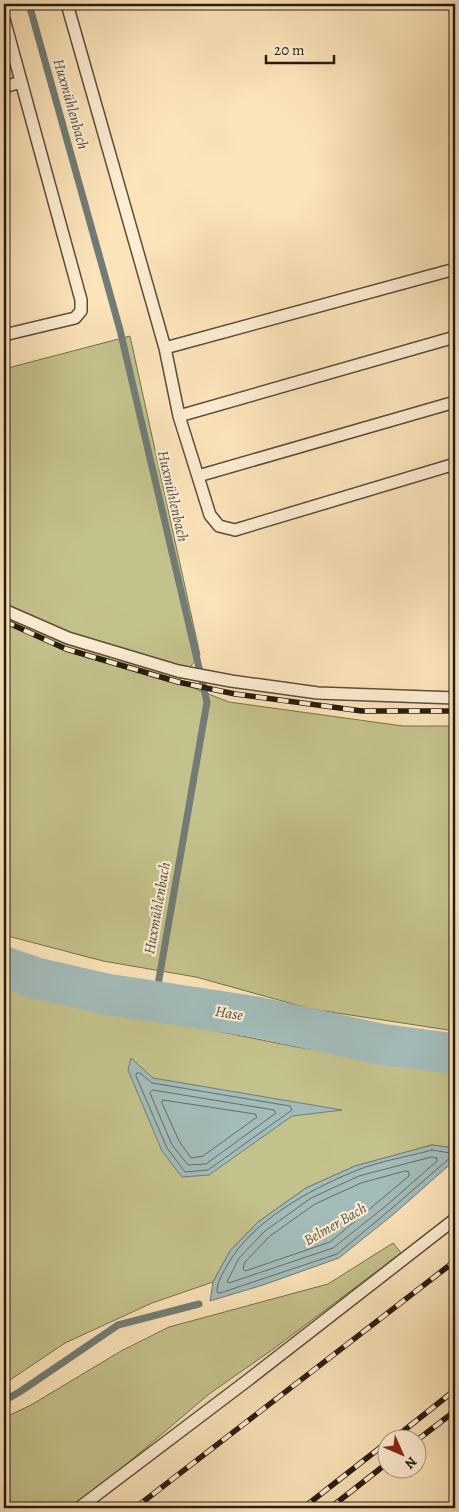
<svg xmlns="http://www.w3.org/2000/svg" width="459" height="1512" font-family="Alegreya,serif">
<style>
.green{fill:#c4c28c;stroke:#756f4e}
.water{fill:#a3bcba;stroke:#717c76}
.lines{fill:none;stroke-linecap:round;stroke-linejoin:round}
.shore{stroke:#646c66;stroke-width:1}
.stream{stroke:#717c76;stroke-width:7}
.river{stroke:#a3bcba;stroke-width:41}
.service-casing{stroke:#5c4e3b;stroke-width:14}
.service{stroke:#fdedd2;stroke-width:11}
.rail-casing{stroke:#261c11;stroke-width:5.5}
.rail{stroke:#fdedd2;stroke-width:4;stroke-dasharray:11;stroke-linecap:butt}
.labels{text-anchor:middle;stroke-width:4.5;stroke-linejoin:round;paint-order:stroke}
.water-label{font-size:15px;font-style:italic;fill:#52544c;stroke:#fdedd2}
</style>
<rect width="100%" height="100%" fill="#fce4ba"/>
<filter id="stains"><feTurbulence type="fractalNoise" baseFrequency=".004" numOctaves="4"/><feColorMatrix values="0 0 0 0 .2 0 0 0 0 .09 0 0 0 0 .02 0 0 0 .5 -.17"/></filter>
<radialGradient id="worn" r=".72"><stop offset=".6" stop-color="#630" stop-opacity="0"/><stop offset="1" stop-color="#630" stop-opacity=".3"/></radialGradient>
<path class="green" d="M130,336L200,655L178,682L229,702L403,726H455V1031L311,1009L196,977L103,961L4,935V369Z
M4,987L41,996L297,1047L455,1072V1145L452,1148L432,1145L355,1166L306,1188L258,1222L230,1251L213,1282L152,1303L65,1343L4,1384Z
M393,1243L401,1253L272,1350L209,1394L75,1508H4V1418L31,1405L121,1351L169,1327L328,1284Z"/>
<path class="water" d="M131,1058L153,1078L342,1110L292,1116L209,1175L182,1177L162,1151L128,1070Z
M432,1145L455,1148V1160L395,1213L339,1258L263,1285L210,1301L213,1282L230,1251L258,1222L306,1188L355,1166Z"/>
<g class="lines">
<path class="shore" d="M137,1073H140L152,1083L290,1106L292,1110L208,1170L185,1172L167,1148L136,1076Z
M153,1090L274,1110L276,1113L206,1164L188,1165L172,1145L150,1093Z
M163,1100L255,1114L257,1117L203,1156L191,1158L179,1141L162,1103Z
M432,1150L450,1153L452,1156L391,1209L337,1254L220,1293L217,1292C217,1281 223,1273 228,1264C252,1221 311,1189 355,1171C379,1161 407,1157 432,1150Z
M432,1157L437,1158V1161L387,1205L333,1248L229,1283L227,1282L239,1258L265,1231L311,1198L359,1176Z
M406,1171L409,1172V1176L330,1242L257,1267L245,1271L243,1269L245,1262L270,1236L315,1204L361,1183Z"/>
<path class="stream" d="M29,4L120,330L207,702L155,1002
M4,1401L21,1391L118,1325L199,1304"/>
<path class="river" d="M4,967L36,978L106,994L256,1017L380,1044L455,1054"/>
<g class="service-casing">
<path id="service" d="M67,4L165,348L455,269
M4,19L81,300V311L75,318L4,335
M4,87L21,82
M455,337L179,416L210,515L219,526L235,530L455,464
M165,348L179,416
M198,476L455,402
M4,610L68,638L178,671L231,681L318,693L455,698
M79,1508L248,1380L455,1219"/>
</g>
<use href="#service" class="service"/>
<g class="rail-casing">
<path id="rail" d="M4,621L66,649L178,682L235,694L362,711H455
M392,1440L455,1390
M416,1441L455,1411
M135,1508L455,1261
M303,1508L386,1443
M330,1508L386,1464
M450,1508L455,1504"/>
</g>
<use href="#rail" class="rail"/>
</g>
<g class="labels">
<g class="water-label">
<text transform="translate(71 104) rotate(74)" y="5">Huxmühlenbach</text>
<text transform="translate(173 496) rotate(77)" y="5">Huxmühlenbach</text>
<text transform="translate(157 908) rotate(-80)" y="5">Huxmühlenbach</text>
<text transform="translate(229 1013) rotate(9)" y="5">Hase</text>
<text transform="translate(335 1224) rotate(-30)" y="5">Belmer Bach</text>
</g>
</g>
<rect width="459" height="1512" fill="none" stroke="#fce4ba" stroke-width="20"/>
<rect x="5" y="5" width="449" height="1502" fill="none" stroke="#261c11" stroke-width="2.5"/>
<rect x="10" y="10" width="439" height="1492" fill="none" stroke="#261c11"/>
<g transform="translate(402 1454) rotate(135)"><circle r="24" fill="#fdedd2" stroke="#a79985"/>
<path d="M0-4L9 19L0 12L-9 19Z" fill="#8f2418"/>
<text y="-8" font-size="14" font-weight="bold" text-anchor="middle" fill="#261c11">N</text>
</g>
<path d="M266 55v8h68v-8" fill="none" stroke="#261c11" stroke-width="2.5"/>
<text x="274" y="55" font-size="15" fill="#261c11" stroke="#fdedd2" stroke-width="4" paint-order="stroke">20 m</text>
<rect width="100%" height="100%" filter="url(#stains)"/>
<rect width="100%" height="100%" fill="url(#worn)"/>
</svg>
